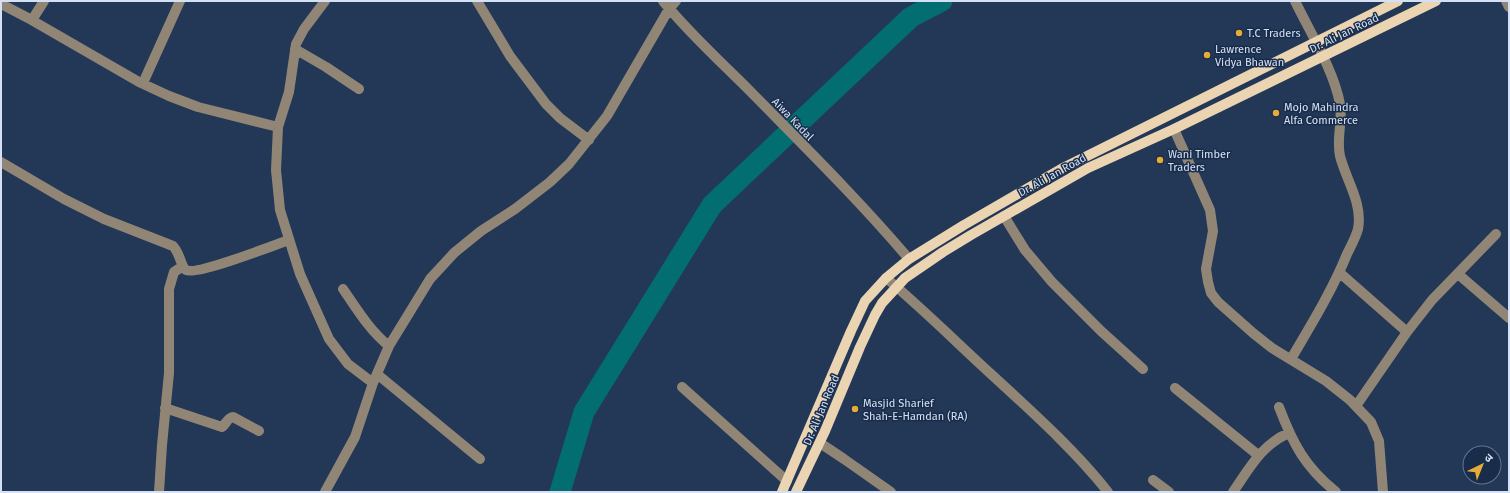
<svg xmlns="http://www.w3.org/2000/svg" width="1510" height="493" font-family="'Fira Sans','Noto Sans Devanagari',sans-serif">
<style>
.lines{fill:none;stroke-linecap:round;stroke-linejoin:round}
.river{stroke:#026e71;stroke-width:21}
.minor{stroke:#918675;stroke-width:10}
.major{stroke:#ebd4b2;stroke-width:10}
.poi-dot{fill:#e9ab38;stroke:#192d4b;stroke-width:1.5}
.labels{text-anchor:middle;stroke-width:3;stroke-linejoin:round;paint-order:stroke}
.poi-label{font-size:11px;fill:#d4e1f5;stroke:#192d4b;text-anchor:start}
.street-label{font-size:11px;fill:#d4e1f5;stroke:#192d4b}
</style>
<rect width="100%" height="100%" fill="#233756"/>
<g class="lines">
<path class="river" d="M560,492L584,412L712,205L911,17L942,1"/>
<path class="minor" d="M325,1L304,29L296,44L289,92L278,127L276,170L280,210L300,274L329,339L348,364L373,383
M477,1L510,56L546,104L560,118L589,140
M663,1C689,33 720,61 749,90C803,145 859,200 909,259
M1506,1L1509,7
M1,4L28,18L139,82L169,96L198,107L278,127
M32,20L44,1
M295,49L326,67L359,89
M143,83L180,1
M1174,129L1210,210L1213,231L1206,269L1208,282L1211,293L1218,302L1253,333L1272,348L1326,381L1350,400L1371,422L1379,441L1383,492
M1,162L64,199L104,219L173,246C180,253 181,267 186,270C196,276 274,245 289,240
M1004,216L1025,250L1052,282L1101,331L1143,369
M1340,273L1407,332
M1458,274L1509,318
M886,278C922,308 956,342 991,374C1031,411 1074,449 1108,492
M343,289C357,309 369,330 389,346
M1291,359C1311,325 1332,291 1347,254C1351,246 1356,237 1358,229C1363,203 1346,180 1340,156C1336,139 1343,121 1340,104C1334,71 1310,32 1295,1
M377,374L480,459
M682,387L787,481
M1175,388L1258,455
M1356,406L1407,332L1432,300L1496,234
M1279,407C1293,444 1305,467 1336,492
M165,408L222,427C226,424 228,417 233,417L259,431
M820,443L844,459L891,492
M1153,480L1169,492
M159,492L162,445L169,373V289L174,272L183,266
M325,492L355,437L373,383L389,346L430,279L454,253L481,231L515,209L550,182L569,164L607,116L669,9L676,1
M1233,492C1249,469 1262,444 1289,433"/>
<path class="major" d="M782,492L851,331L865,301L886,278L909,259L964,225L1061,169L1398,1
M796,492L825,431L860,347L875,315L882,303L905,278L943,252L971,235L1088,168L1174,129L1436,1"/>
</g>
<g class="poi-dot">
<circle cx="1239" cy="33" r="4"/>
<circle cx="1207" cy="55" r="4"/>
<circle cx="1276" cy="113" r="4"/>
<circle cx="1160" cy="160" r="4"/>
<circle cx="855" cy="409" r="4"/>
</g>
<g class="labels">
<g class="poi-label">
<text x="1247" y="37">T.C Traders</text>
<text x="1215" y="53">Lawrence<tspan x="1215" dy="13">Vidya Bhawan</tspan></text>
<text x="1284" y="111">Mojo Mahindra<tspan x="1284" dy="13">Alfa Commerce</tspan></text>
<text x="1168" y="158">Wani Timber<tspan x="1168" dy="13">Traders</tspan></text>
<text x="863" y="407">Masjid Sharief<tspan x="863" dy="13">Shah-E-Hamdan (RA)</tspan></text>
</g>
<g class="street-label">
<text transform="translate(1344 33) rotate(-26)" y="4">Dr. Ali Jan Road</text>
<text transform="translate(793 119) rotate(46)" y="4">Aiwa Kadal</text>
<text transform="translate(1052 175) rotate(-29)" y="4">Dr. Ali Jan Road</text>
<text transform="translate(821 410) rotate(-67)" y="4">Dr. Ali Jan Road</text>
</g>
</g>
<rect width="1510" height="493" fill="none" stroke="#d4e1f5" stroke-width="4"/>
<g transform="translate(1482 465) rotate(43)"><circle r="19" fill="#192d4b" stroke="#64758f"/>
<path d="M0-3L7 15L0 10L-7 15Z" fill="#e9ab38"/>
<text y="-6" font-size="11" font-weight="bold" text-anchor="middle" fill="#d4e1f5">उ</text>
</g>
</svg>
